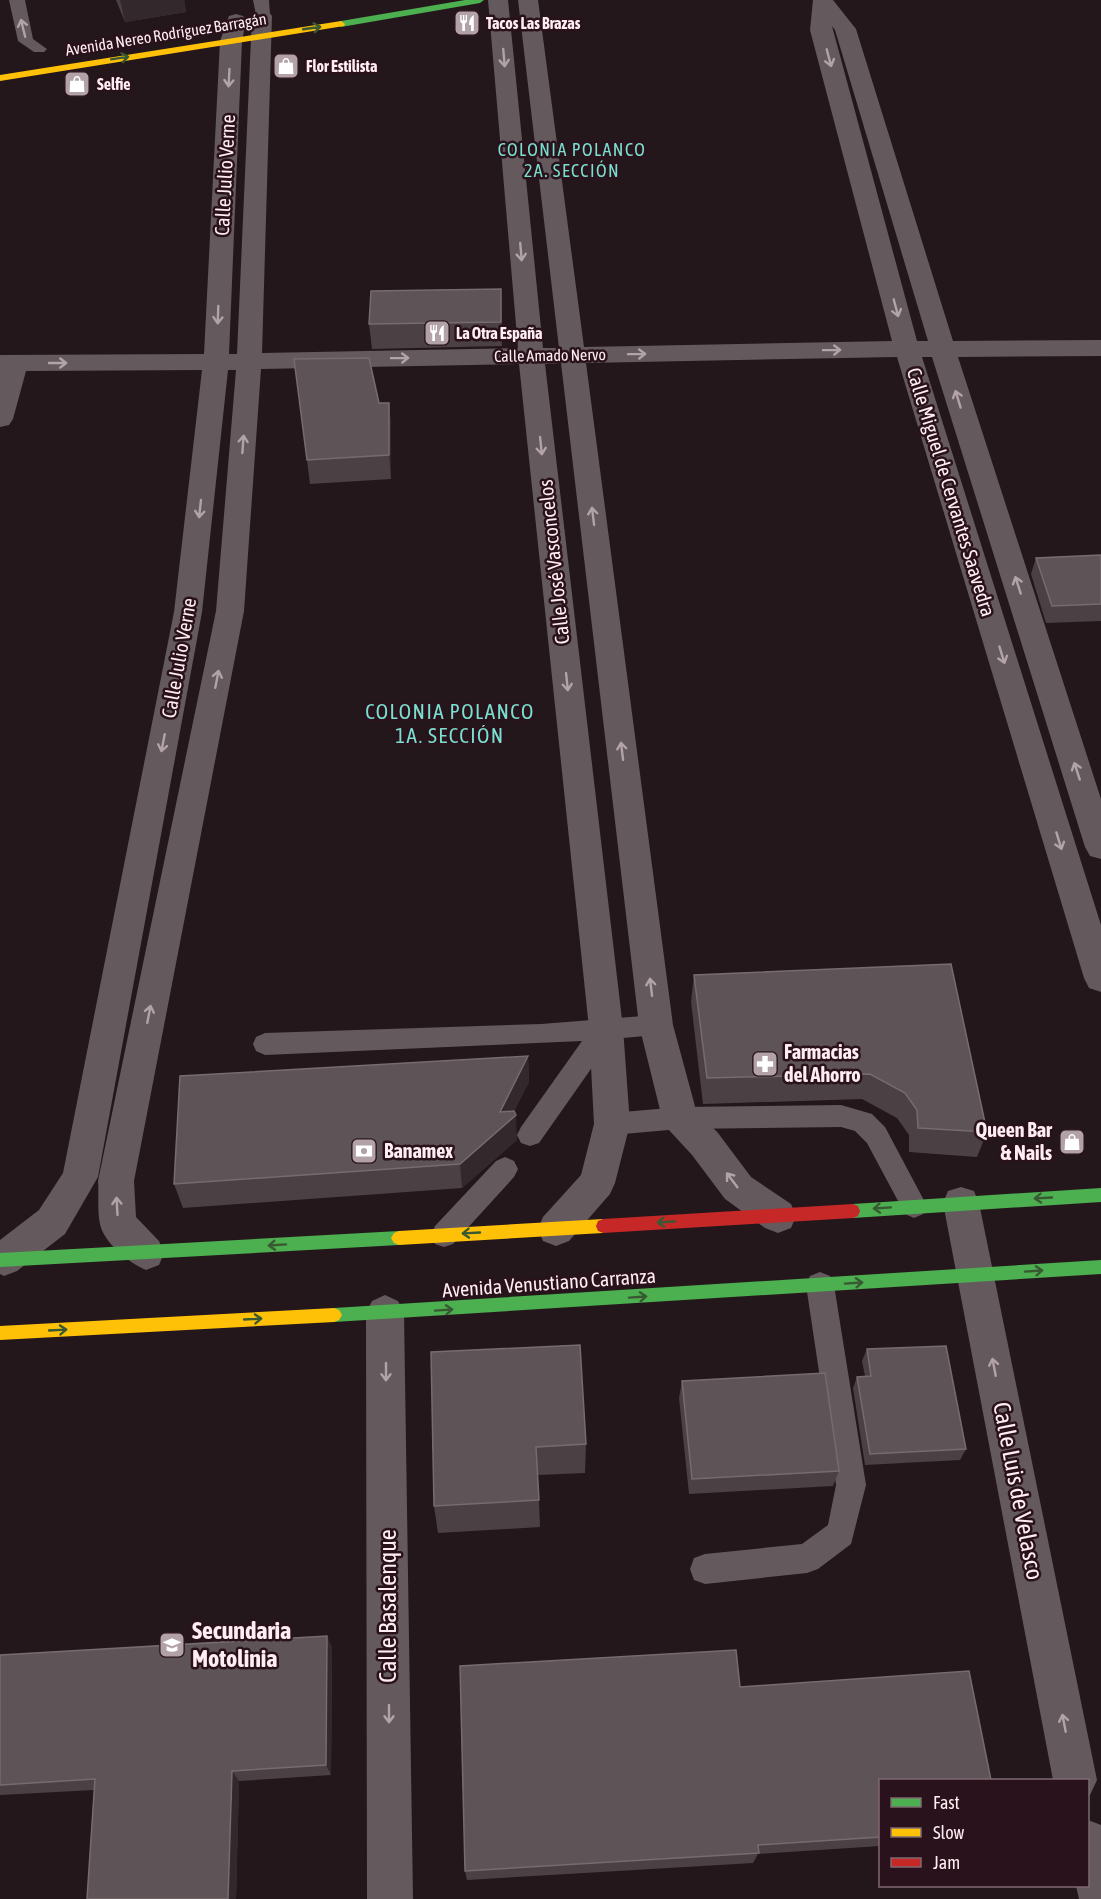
<svg xmlns="http://www.w3.org/2000/svg" width="1101" height="1899" font-family="'Asap Condensed',sans-serif">
<style>
.lines{fill:none;stroke-linecap:round;stroke-linejoin:round}
.lane{fill:#64595d;fill-rule:evenodd}
.street{fill:#64595d;fill-rule:evenodd}
.fast{fill:#4caf50;fill-rule:evenodd}
.slow{fill:#ffc107;fill-rule:evenodd}
.jam{fill:#c62828;fill-rule:evenodd}
.wall{fill:#4b4043}
.shaded-wall{fill:#33282c}
.building{fill:#5e5356;stroke:#776b6e;stroke-width:1.5}
.oneway{stroke:#b2a3a8}
.oneway2{stroke:#395933}
.labels{text-anchor:middle;stroke-width:5;stroke-linejoin:round;paint-order:stroke}
.far-poi-label{font-size:16px;font-weight:bold;fill:#ffedf2;stroke:#29121b;text-anchor:start}
.far-street-label{font-size:16px;fill:#ffedf2;stroke:#29121b}
.far-neighbourhood-label{font-size:18px;letter-spacing:1.5px;fill:#79e0cf;stroke:#29121b}
.street-label{font-size:20px;fill:#ffedf2;stroke:#29121b}
.poi-label{font-size:20px;font-weight:bold;fill:#ffedf2;stroke:#29121b;text-anchor:start}
.neighbourhood-label{font-size:21px;letter-spacing:1.5px;fill:#79e0cf;stroke:#29121b}
.near-street-label{font-size:24px;fill:#ffedf2;stroke:#29121b}
.near-poi-label{font-size:24px;font-weight:bold;fill:#ffedf2;stroke:#29121b;text-anchor:start}
</style>
<rect width="100%" height="100%" fill="#24171c"/>
<g class="lines">
<path class="lane" d="M9,0H25L33,39L47,49L44,52H34L18,41Z
M253,0H269L270,16L267,19H257Z
M656,1015L665,1018L668,1025L665,1032L656,1035L612,1039L539,1143L530,1146L521,1143L517,1135L521,1127L582,1041L265,1055L256,1051L253,1044L256,1037L265,1033L541,1024Z
M841,1105L872,1114L885,1127L927,1206L923,1214L914,1218L905,1214L867,1143L855,1131L841,1127L680,1129L612,1135L603,1132L599,1124L603,1116L612,1113L680,1107Z
M505,1157L514,1161L518,1169L514,1177L453,1244L444,1247L435,1244L431,1235L435,1226L496,1161Z
M820,1272L830,1276L834,1285L866,1485L851,1544L818,1569L807,1573L705,1584L694,1580L690,1569L694,1558L705,1554L802,1544L828,1525L836,1485L806,1285L810,1276Z"/>
<path class="street" d="M488,0H508L543,348H559L518,0H538L584,347L892,341L810,30L813,0H833L856,29L953,341L1101,340V356L958,357L1101,799V859L1090,856L1085,847L932,357H922L1101,925V992L1089,988L1084,978L897,357L586,363L673,1025L696,1110L718,1133L751,1177L791,1204L796,1216L791,1228L778,1233L765,1228L725,1199L692,1155L668,1129L662,1118L639,1025L561,363L545,364L623,1028L630,1124L615,1183L610,1194L569,1241L556,1246L543,1241L538,1229L543,1217L581,1175L594,1124L589,1028L519,364L261,369L244,611L134,1181L136,1217L159,1241L164,1253L159,1265L146,1270C129,1263 104,1243 100,1224C97,1211 99,1194 98,1181L216,611L236,370H228L202,612L98,1177L65,1234L17,1271L4,1276L0,1274V1240L39,1210L63,1173L174,612L202,370L26,371L13,419L9,425L0,427V355L204,354L220,41L229,16L236,14L243,16L246,20L242,41L229,354H237L252,16L255,12L262,10L269,12L272,16L262,353L518,348ZM832,26L835,30L928,341H917Z
M961,1187L974,1191L979,1203L1097,1780L1090,1795L1088,1797V1780H1053L943,1203L948,1191Z
M385,1295L398,1301L404,1313L413,1899H367L366,1313L372,1301Z
M1088,1820L1101,1825V1899H1079L1076,1886H1088Z"/>
<path class="fast" d="M465,0H484L480,3L341,27L337,24L341,21Z
M1101,1188V1202L853,1218L848,1216L846,1211L848,1206L853,1204Z
M399,1231L404,1233L407,1238L404,1243L399,1245L0,1267V1253Z
M1101,1260V1274L334,1322L329,1320L326,1315L329,1310L334,1308Z"/>
<path class="slow" d="M341,21L345,24L344,26L0,81V75Z
M603,1219L608,1221L610,1226L608,1231L603,1233L399,1245L394,1243L391,1238L394,1233L399,1231Z
M334,1308L339,1310L342,1315L339,1320L334,1322L0,1340V1326Z"/>
<path class="jam" d="M853,1204L858,1206L860,1211L858,1216L853,1218L603,1233L598,1231L596,1226L598,1221L603,1219Z"/>
</g>
<path class="wall" d="M116,0H184L186,12L125,22Z
M501,289L502,346L372,349L369,324Z
M294,359L379,403H389L391,427V479L310,484Z
M1101,555V621L1046,623L1031,574L1036,558Z
M694,975L987,1132L977,1157L909,1152V1135L897,1118L862,1099L703,1104L691,1002Z
M528,1056L529,1082L514,1111L517,1140L462,1188L183,1208L174,1184Z
M867,1349L966,1449L960,1460L865,1465L853,1388L857,1377L865,1376L862,1361Z
M431,1352L586,1444L585,1473L538,1475L540,1527L438,1533L434,1506Z
M682,1381L839,1471L833,1486L689,1494L679,1398Z
M327,1636L332,1648L331,1775L239,1781L236,1899H87L94,1790L0,1795V1655Z
M740,1687L880,1780V1846L758,1854L753,1863L467,1880L465,1871Z"/>
<path class="shaded-wall" d="M120,0H184L186,12L125,22Z
M389,403L391,427V479L389,455Z
M528,1056L529,1082L508,1122L516,1115L517,1140L462,1188L460,1164L500,1112Z
M327,1636L332,1648L331,1775L326,1765Z
M232,1771L239,1781L236,1899H228Z"/>
<path class="building" d="M501,289V322L369,324L371,291Z
M369,358L379,403H389V455L307,460L294,359Z
M1101,555V604L1052,606L1036,558Z
M951,964L987,1132L918,1128L917,1110L905,1093L870,1074L707,1078L694,975Z
M528,1056L500,1112L514,1111L516,1115L460,1164L174,1184L180,1076Z
M580,1345L586,1444L536,1447L539,1500L434,1506L431,1352Z
M946,1346L966,1449L870,1454L857,1377L871,1376L867,1349Z
M825,1373L839,1471L692,1479L682,1381Z
M327,1636L326,1765L232,1771L228,1899H87L95,1779L0,1785V1655Z
M736,1650L740,1687L969,1671L991,1780H880V1837L758,1845L759,1853L465,1871L460,1666Z"/>
<defs><path id="oneway-shaft" d="M-6 0H5M1.5-3L5.5 0L1.5 3" fill="none" stroke-width="1.6" stroke-linecap="round" stroke-linejoin="round" transform="scale(1.5)"/></defs>
<g class="oneway">
<use href="#oneway-shaft" transform="translate(23 28) rotate(-104)"/>
<use href="#oneway-shaft" transform="translate(504 58) rotate(85)"/>
<use href="#oneway-shaft" transform="translate(829 58) rotate(75)"/>
<use href="#oneway-shaft" transform="translate(229 78) rotate(93)"/>
<use href="#oneway-shaft" transform="translate(521 252) rotate(85)"/>
<use href="#oneway-shaft" transform="translate(896 308) rotate(75)"/>
<use href="#oneway-shaft" transform="translate(218 315) rotate(92)"/>
<use href="#oneway-shaft" transform="translate(832 350) rotate(-1)"/>
<use href="#oneway-shaft" transform="translate(637 354) rotate(-1)"/>
<use href="#oneway-shaft" transform="translate(400 358) rotate(-1)"/>
<use href="#oneway-shaft" transform="translate(58 363)"/>
<use href="#oneway-shaft" transform="translate(958 399) rotate(-107)"/>
<use href="#oneway-shaft" transform="translate(243 444) rotate(-86)"/>
<use href="#oneway-shaft" transform="translate(541 446) rotate(84)"/>
<use href="#oneway-shaft" transform="translate(200 509) rotate(96)"/>
<use href="#oneway-shaft" transform="translate(593 516) rotate(-97)"/>
<use href="#oneway-shaft" transform="translate(1018 585) rotate(-108)"/>
<use href="#oneway-shaft" transform="translate(1002 655) rotate(73)"/>
<use href="#oneway-shaft" transform="translate(217 679) rotate(-79)"/>
<use href="#oneway-shaft" transform="translate(567 682) rotate(84)"/>
<use href="#oneway-shaft" transform="translate(163 743) rotate(101)"/>
<use href="#oneway-shaft" transform="translate(622 751) rotate(-97)"/>
<use href="#oneway-shaft" transform="translate(1077 771) rotate(-108)"/>
<use href="#oneway-shaft" transform="translate(1059 841) rotate(73)"/>
<use href="#oneway-shaft" transform="translate(651 987) rotate(-97)"/>
<use href="#oneway-shaft" transform="translate(149 1014) rotate(-79)"/>
<use href="#oneway-shaft" transform="translate(732 1180) rotate(-127)"/>
<use href="#oneway-shaft" transform="translate(117 1206) rotate(-93)"/>
<use href="#oneway-shaft" transform="translate(994 1367) rotate(-101)"/>
<use href="#oneway-shaft" transform="translate(386 1372) rotate(90)"/>
<use href="#oneway-shaft" transform="translate(389 1714) rotate(90)"/>
<use href="#oneway-shaft" transform="translate(1064 1723) rotate(-101)"/>
</g>
<g class="oneway2">
<use href="#oneway-shaft" transform="translate(312 28) rotate(-8)"/>
<use href="#oneway-shaft" transform="translate(120 58) rotate(-9)"/>
<use href="#oneway-shaft" transform="translate(1043 1198) rotate(177)"/>
<use href="#oneway-shaft" transform="translate(882 1208) rotate(176)"/>
<use href="#oneway-shaft" transform="translate(666 1222) rotate(176)"/>
<use href="#oneway-shaft" transform="translate(471 1233) rotate(177)"/>
<use href="#oneway-shaft" transform="translate(277 1245) rotate(176)"/>
<use href="#oneway-shaft" transform="translate(1034 1271) rotate(-4)"/>
<use href="#oneway-shaft" transform="translate(854 1283) rotate(-4)"/>
<use href="#oneway-shaft" transform="translate(638 1297) rotate(-4)"/>
<use href="#oneway-shaft" transform="translate(444 1310) rotate(-4)"/>
<use href="#oneway-shaft" transform="translate(253 1319) rotate(-3)"/>
<use href="#oneway-shaft" transform="translate(58 1330) rotate(-3)"/>
</g>
<defs>
<g id="restaurant-square" transform="scale(1.35)"><rect x="-9" y="-9" width="18" height="18" rx="4" fill="#b2a2a7" stroke="#29121b"/><path d="M-5-6h1v4h1v-4h1v4h1v-4h1v5L-1.5 .5V6h-2V.5L-5-1ZM5-6V6H3V1.5H1.5Q1.5-4 5-6Z" fill="#fff"/></g>
<g id="shop-square" transform="scale(1.35)"><rect x="-9" y="-9" width="18" height="18" rx="4" fill="#b2a2a7" stroke="#29121b"/><path d="M-5-2.5h2.3a2.7 3.5 0 0 1 5.4 0H5L5.5 6h-11ZM-1.5-2.5h3a1.5 2.3 0 0 0-3 0Z" fill="#fff"/></g>
<g id="pharmacy-square" transform="scale(1.35)"><rect x="-9" y="-9" width="18" height="18" rx="4" fill="#b2a2a7" stroke="#29121b"/><path d="M-2-6h4v4h4v4h-4v4h-4v-4h-4v-4h4Z" fill="#fff"/></g>
<g id="bank-square" transform="scale(1.35)"><rect x="-9" y="-9" width="18" height="18" rx="4" fill="#b2a2a7" stroke="#29121b"/><path d="M-6-4H6V4H-6ZM0-2.3a2.3 2.3 0 1 0 0 4.6a2.3 2.3 0 1 0 0-4.6Z" fill="#fff"/></g>
<g id="school-square" transform="scale(1.35)"><rect x="-9" y="-9" width="18" height="18" rx="4" fill="#b2a2a7" stroke="#29121b"/><path d="M0-5L7-2L0 1L-7-2ZM-4 1L0 2.5L4 1V4Q0 6-4 4Z" fill="#fff"/></g>
</defs>
<g fill-rule="evenodd">
<use href="#restaurant-square" x="467" y="23"/>
<use href="#shop-square" x="286" y="66"/>
<use href="#shop-square" x="77" y="84"/>
<use href="#restaurant-square" x="437" y="333"/>
<use href="#pharmacy-square" x="765" y="1064"/>
<use href="#shop-square" x="1072" y="1142"/>
<use href="#bank-square" x="364" y="1151"/>
<use href="#school-square" x="172" y="1645"/>
</g>
<g class="labels">
<g class="far-poi-label">
<text x="486" y="29">Tacos Las Brazas</text>
<text x="306" y="72">Flor Estilista</text>
<text x="97" y="90">Selfie</text>
<text x="456" y="339">La Otra España</text>
</g>
<g class="far-street-label">
<text transform="translate(166 34) rotate(-9)" y="6">Avenida Nereo Rodríguez Barragán</text>
<text transform="translate(550 355) rotate(-1)" y="6">Calle Amado Nervo</text>
</g>
<g class="far-neighbourhood-label">
<text x="572" y="156">COLONIA POLANCO<tspan x="572" dy="21">2A. SECCIÓN</tspan></text>
</g>
<g class="street-label">
<text transform="translate(225 175) rotate(-87)" y="7">Calle Julio Verne</text>
<text transform="translate(951 492) rotate(73)" y="7">Calle Miguel de Cervantes Saavedra</text>
<text transform="translate(554 562) rotate(-96)" y="7">Calle José Vasconcelos</text>
<text transform="translate(179 658) rotate(-80)" y="7">Calle Julio Verne</text>
<text transform="translate(549 1283) rotate(-4)" y="7">Avenida Venustiano Carranza</text>
</g>
<g class="poi-label">
<text x="784" y="1059">Farmacias<tspan x="784" dy="23">del Ahorro</tspan></text>
<text x="1052" y="1137" text-anchor="end">Queen Bar<tspan x="1052" dy="23">&amp; Nails</tspan></text>
<text x="384" y="1158">Banamex</text>
</g>
<g class="neighbourhood-label">
<text x="450" y="719">COLONIA POLANCO<tspan x="450" dy="24">1A. SECCIÓN</tspan></text>
</g>
<g class="near-street-label">
<text transform="translate(1018 1491) rotate(79)" y="8">Calle Luis de Velasco</text>
<text transform="translate(388 1606) rotate(-90)" y="8">Calle Basalenque</text>
</g>
<g class="near-poi-label">
<text x="192" y="1639">Secundaria<tspan x="192" dy="28">Motolinia</tspan></text>
</g>
</g>
<rect x="879" y="1779" width="210" height="108" fill="#29121b" stroke="#7f6a71" stroke-width="1.5"/>
<rect x="891" y="1798" width="30" height="9" fill="#4caf50" stroke="#7f6a71" stroke-width="1.5"/>
<text x="933" y="1809" font-size="18" fill="#ffedf2">Fast</text>
<rect x="891" y="1828" width="30" height="9" fill="#ffc107" stroke="#7f6a71" stroke-width="1.5"/>
<text x="933" y="1839" font-size="18" fill="#ffedf2">Slow</text>
<rect x="891" y="1858" width="30" height="9" fill="#c62828" stroke="#7f6a71" stroke-width="1.5"/>
<text x="933" y="1869" font-size="18" fill="#ffedf2">Jam</text>
</svg>
